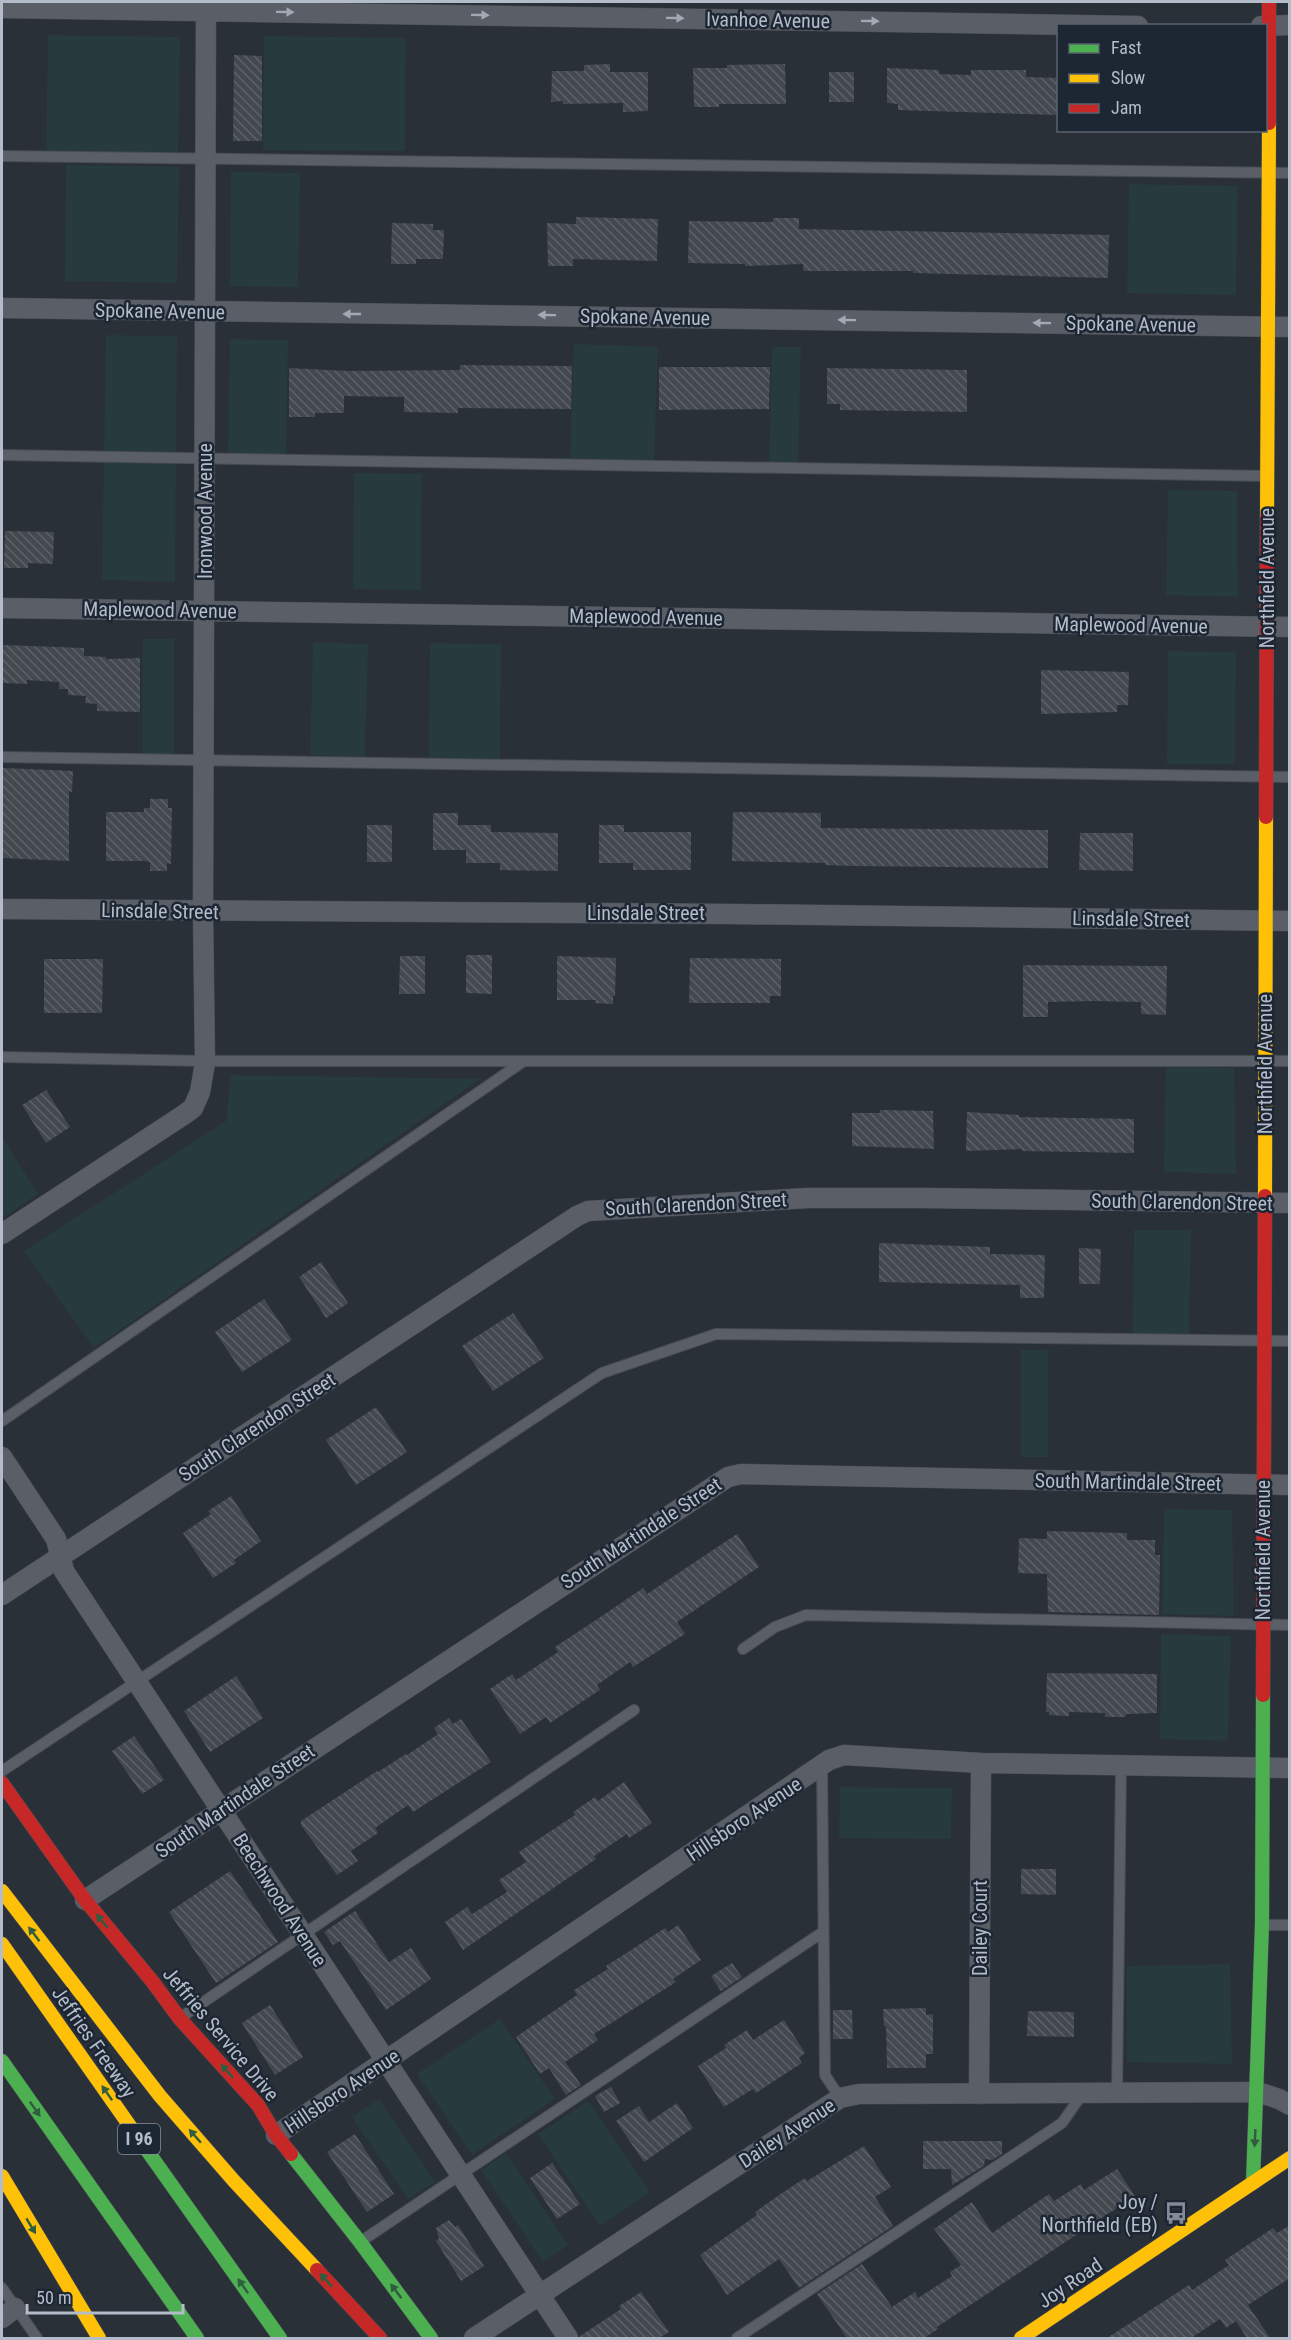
<svg xmlns="http://www.w3.org/2000/svg" width="1291" height="2340" font-family="'Roboto Condensed',sans-serif">
<style>
.grass{fill:#273a3e}
.building{fill:url(#building-back-hatch)}
.lines{fill:none;stroke-linecap:round;stroke-linejoin:round}
.lane-casing{stroke:#484c53;stroke-width:12}
.street-casing{stroke:#484c53;stroke-width:21}
.fast-casing{stroke:#484c53;stroke-width:15}
.slow-casing{stroke:#484c53;stroke-width:15}
.jam-casing{stroke:#484c53;stroke-width:15}
.lane{stroke:#5a5e66;stroke-width:10}
.street{stroke:#5a5e66;stroke-width:20}
.fast{stroke:#4caf50;stroke-width:14}
.slow{stroke:#ffc107;stroke-width:14}
.jam{stroke:#c62828;stroke-width:14}
.oneway{fill:#a2a9b5}
.oneway2{fill:#305d3f}
.labels{text-anchor:middle;stroke-width:5;stroke-linejoin:round;paint-order:stroke}
.shield{fill:#1d2633;stroke:#878f9c;stroke-width:1.5}
.shield-label{font-size:18px;font-weight:bold;fill:#b4bcc9}
.street-label{font-size:20px;fill:#b4bcc9;stroke:#1d2633}
.poi-label{font-size:20px;fill:#b4bcc9;stroke:#1d2633;text-anchor:end}
</style>
<defs>
<pattern id="building-back-hatch" width="6" height="6" patternUnits="userSpaceOnUse" patternTransform="scale(1.5)"><rect width="6" height="6" fill="#444950"/><path d="M-1 5l2 2M0 0l6 6M5-1l2 2" fill="none" stroke="#5d6168"/></pattern>
</defs>
<rect width="100%" height="100%" fill="#2a3038"/>
<path class="grass" d="M48,35L180,37L178,154L46,151Z
M264,36L406,38L405,151L263,150Z
M66,165L179,167L177,283L65,281Z
M231,172L300,173L298,287L230,286Z
M1129,184L1238,186L1236,295L1127,293Z
M106,335L177,336L175,582L102,580Z
M230,339L288,340L286,456L228,455Z
M574,344L658,347L654,462L570,458Z
M772,347H801L798,465L769,464Z
M354,473L422,474L421,590L353,589Z
M1168,490L1237,491L1238,597L1166,595Z
M143,639H174V755H142Z
M313,642L368,644L365,757L310,755Z
M430,643L501,644L500,759L429,758Z
M1168,651L1236,652L1235,764H1167Z
M1166,1067L1234,1068L1236,1174L1164,1172Z
M231,1075L480,1079L94,1348L24,1251L226,1121Z
M2,1137L38,1194L2,1218Z
M1134,1230H1191L1189,1337L1133,1336Z
M1021,1350H1048V1457H1021Z
M1164,1509L1232,1510L1234,1616L1162,1614Z
M1161,1634L1231,1636L1228,1741L1160,1739Z
M840,1787L952,1788L951,1839L839,1838Z
M1230,1964L1232,2064L1127,2062V1966Z
M500,2019L555,2099L472,2155L417,2074Z
M379,2099L435,2182L408,2199L352,2117Z
M588,2101L650,2192L600,2226L538,2134Z
M506,2153L568,2245L543,2262L481,2170Z"/>
<path class="building" d="M234,55L262,56V141H233Z
M610,64V72H648V111L623,112V103L563,104V101L551,102L552,71H584V65Z
M785,64L786,104H719V107H694L693,68H727V65Z
M887,68L939,70V74L971,75V70H1026V77L1059,78V115L898,110V104L887,103Z
M829,72H854V102H829Z
M576,217L658,219L657,261L573,259V266H548L547,223L576,224Z
M773,218H799V229L1109,235L1108,278L913,273V271H803V264L745,266V264L688,263L689,221L773,222Z
M392,223L433,224V230H444L443,259H416V264H391Z
M460,365L572,366L571,409L458,408V413L404,412V397L344,396V413H315V417H289V368L347,371L460,370Z
M659,367H770L769,409L659,410Z
M827,368L967,370V412L840,410V404H827Z
M5,531L54,532L53,564L28,563V568H4Z
M3,645L84,648V656L106,657V659L140,658V712L97,711V704L85,703L86,696L68,695V689H59V682L27,680V684L2,683Z
M1041,670L1129,672L1128,705H1117V712L1041,714Z
M3,768L73,771L72,792L69,791V861L2,858Z
M150,799H168V808H172L171,864L167,863V871H150V862L143,861H106V812H144V808H150Z
M733,812L821,813V828L1048,830V868L853,866L825,865V863L732,861Z
M433,813H458V825H491V832L558,833V871L500,870V863H466V850H433Z
M367,825H392V862H367Z
M599,825H624V832H691V870H633V863H599Z
M1080,833H1133V871L1079,870Z
M466,955H492V994L466,993Z
M400,956H425V994H399Z
M557,956L616,958L615,996H613V1004L595,1003L596,1000H557Z
M690,958L781,959V996H770V1003H689Z
M44,959H103L102,1013H44Z
M1023,965L1167,966L1166,1015L1141,1014V1002L1093,1001L1048,1002V1017H1023Z
M46,1090L70,1127L46,1143L22,1105Z
M880,1110L933,1111L934,1149L852,1146V1113H880Z
M967,1112L1019,1115V1117L1134,1119V1153L1022,1151V1149L966,1151Z
M879,1243L990,1247V1254L1045,1255L1044,1298H1020V1285L879,1282Z
M1079,1248L1101,1249L1100,1284H1079Z
M321,1262L348,1303L326,1318L299,1277Z
M264,1299L292,1340L242,1372L215,1332Z
M513,1313L544,1358L493,1391L462,1346Z
M376,1407L407,1452L356,1485L326,1440Z
M231,1496L261,1541L234,1560L236,1563L213,1578L183,1533L211,1514L208,1511Z
M1047,1531L1127,1533V1540H1155V1555H1160L1159,1615L1048,1612L1047,1574L1018,1573L1019,1538L1047,1539Z
M737,1534L759,1567L677,1622L685,1634L633,1667L630,1662L597,1685L600,1690L550,1723L546,1717L520,1734L490,1689L512,1674L516,1680L558,1652L555,1647L596,1620L643,1588L647,1594Z
M1047,1673L1157,1674V1713L1126,1714L1125,1717H1105V1713L1071,1712H1069V1716L1049,1715V1712H1046Z
M236,1676L263,1718L210,1752L184,1711Z
M449,1718L453,1724L461,1719L491,1762L413,1812L408,1805L375,1828L378,1833L351,1851L358,1861L337,1875L301,1825V1821L377,1771L378,1772L406,1754L407,1755L438,1734L434,1728Z
M134,1736L164,1780L142,1794L112,1751Z
M624,1782L652,1823L629,1838L627,1834L594,1856L596,1859L463,1950L445,1922L467,1907L472,1914L507,1892L499,1880L526,1862L519,1852L575,1815L573,1812L595,1797L598,1801Z
M1021,1869H1056V1895L1021,1894Z
M230,1871L278,1942L216,1983L169,1912Z
M355,1911L389,1962L411,1948L431,1979L386,2010L340,1941L333,1945L324,1932Z
M678,1925L701,1960L673,1979L676,1982L594,2034L598,2040L565,2062L581,2085L566,2095L549,2068L540,2074L516,2037L577,1995L574,1990L608,1969L606,1966L665,1928L668,1932Z
M732,1963L742,1977L721,1991L711,1976Z
M270,2005L303,2057L275,2075L242,2023Z
M926,2008V2015L933,2014V2054H926V2068H887L886,2026H884L883,2009Z
M833,2010H852L853,2039H833Z
M1028,2011L1074,2012V2037L1027,2036Z
M784,2020L805,2053L799,2058L802,2063L756,2093L753,2089L724,2107L698,2066L726,2048L724,2045L747,2030L753,2040Z
M611,2087L620,2103L604,2112L595,2096Z
M677,2103L693,2128L644,2162L616,2121L639,2106L649,2122Z
M355,2134L394,2194L367,2212L327,2152Z
M923,2141H1002V2154L992,2160L985,2159L984,2166L952,2185L951,2169H923Z
M864,2146L891,2187L875,2197L893,2226L799,2288L779,2259L727,2295L700,2255L757,2215L755,2212L782,2193L805,2178L807,2181Z
M552,2163L580,2204L557,2219L530,2178Z
M1117,2169L1135,2196L937,2327L938,2329L924,2338H847L817,2294L862,2264L892,2307L915,2292L918,2298L952,2276L950,2272L961,2265L934,2229L972,2202L992,2233L1049,2194L1054,2201L1081,2184L1084,2190Z
M449,2220L455,2227L458,2225L484,2266L461,2281L436,2241L439,2239L436,2228Z
M1290,2225V2278L1248,2305L1270,2338H1247L1236,2321L1226,2328L1220,2319L1191,2338H1107L1189,2285L1192,2290L1229,2265L1225,2260L1273,2228L1277,2233Z
M641,2292L669,2332L659,2338H580V2336L621,2309L619,2306Z"/>
<g class="lines">
<g class="lane-casing">
<path id="lane" d="M2,156L1290,173
M2,455L1267,476
M2,757L1290,777
M2,1057L205,1061H1290
M2,1421L524,1061
M743,1649L775,1627L806,1615L1290,1625
M822,1765L825,2075L840,2098
M2,1771L602,1373L716,1334L1290,1341
M1263,1925H1290
M180,2018L634,1710
M1117,2093L1121,1765
M360,2242L823,1932
M2,2288L37,2338
M737,2338L1062,2123L1083,2093"/>
</g>
<g class="street-casing">
<path id="street" d="M2,8L1138,26
M1261,26L1290,25
M2,308L1290,327
M2,608L1290,627
M2,909L734,914L1290,921
M2,1234L185,1114L193,1108L200,1092L205,1063L203,912L206,2
M2,1457L56,1539L64,1571L568,2338
M2,1595L577,1216L588,1211L808,1198H922L1290,1203
M85,1900L728,1477L741,1474L1290,1485
M979,2094L981,1763
M276,2135L829,1760L844,1755L981,1763L1290,1768
M2,2318L15,2308
M474,2338L840,2098L859,2094L1258,2092L1279,2099L1290,2105"/>
</g>
<g class="fast-casing">
<path id="fast" d="M2,2061L197,2338
M132,2129L280,2338
M291,2154L360,2242L431,2338
M1253,2183L1262,1924L1263,1695"/>
</g>
<g class="slow-casing">
<path id="slow" d="M1267,517L1269,123
M1265,1196L1266,817
M2,1891L160,2096L234,2181L317,2270
M2,1944L132,2129
M2,2176L99,2338
M1021,2338L1290,2158"/>
</g>
<g class="jam-casing">
<path id="jam" d="M1269,123V2
M1266,817L1267,517
M1263,1695L1265,1196
M2,1783L85,1900L152,1981L180,2019L258,2105L276,2135L291,2154
M317,2270L380,2338"/>
</g>
<use href="#lane" class="lane"/>
<use href="#street" class="street"/>
<use href="#fast" class="fast"/>
<use href="#slow" class="slow"/>
<use href="#jam" class="jam"/>
</g>
<defs><path id="oneway-solid" d="M-6-.8H1V-3.2L6.5 0L1 3.2V.8H-6Z" transform="scale(1.5)"/></defs>
<g class="oneway">
<use href="#oneway-solid" transform="translate(285 12) rotate(1)"/>
<use href="#oneway-solid" transform="translate(480 15) rotate(1)"/>
<use href="#oneway-solid" transform="translate(675 18) rotate(1)"/>
<use href="#oneway-solid" transform="translate(870 21) rotate(1)"/>
<use href="#oneway-solid" transform="translate(352 314) rotate(-180)"/>
<use href="#oneway-solid" transform="translate(547 315) rotate(-179)"/>
<use href="#oneway-solid" transform="translate(847 320) rotate(-179)"/>
<use href="#oneway-solid" transform="translate(1042 323) rotate(-179)"/>
</g>
<g class="oneway2">
<use href="#oneway-solid" transform="translate(102 1921) rotate(-130)"/>
<use href="#oneway-solid" transform="translate(34 1934) rotate(-127)"/>
<use href="#oneway-solid" transform="translate(227 2071) rotate(-132)"/>
<use href="#oneway-solid" transform="translate(107 2093) rotate(-125)"/>
<use href="#oneway-solid" transform="translate(35 2109) rotate(55)"/>
<use href="#oneway-solid" transform="translate(195 2136) rotate(-131)"/>
<use href="#oneway-solid" transform="translate(1255 2138) rotate(93)"/>
<use href="#oneway-solid" transform="translate(31 2226) rotate(59)"/>
<use href="#oneway-solid" transform="translate(326 2280) rotate(-133)"/>
<use href="#oneway-solid" transform="translate(243 2286) rotate(-125)"/>
<use href="#oneway-solid" transform="translate(396 2291) rotate(-127)"/>
</g>
<defs>
<g id="bus-bare" transform="scale(1.8)"><path d="M-5-6H5V4H4V6H2V4H-2V6H-4V4H-5ZM-3.5-4V0h7V-4ZM-3.5 1.2v1.5H-2V1.2ZM2 1.2v1.5H3.5V1.2Z" fill="#848b96" stroke="#1d2633" stroke-width="2.5" paint-order="stroke"/></g>
</defs>
<g fill-rule="evenodd">
<use href="#bus-bare" x="1176" y="2213"/>
</g>
<g class="labels">
<rect class="shield" x="118" y="2124" width="42" height="30" rx="4.5"/>
<g class="shield-label">
<text x="139" y="2145">I 96</text>
</g>
<g class="street-label">
<text transform="translate(768 20) rotate(1)" y="7">Ivanhoe Avenue</text>
<text transform="translate(160 311) rotate(1)" y="7">Spokane Avenue</text>
<text transform="translate(645 317) rotate(1)" y="7">Spokane Avenue</text>
<text transform="translate(1131 324) rotate(1)" y="7">Spokane Avenue</text>
<text transform="translate(205 511) rotate(-90)" y="7">Ironwood Avenue</text>
<text transform="translate(1267 578) rotate(-90)" y="7">Northfield Avenue</text>
<text transform="translate(160 610) rotate(1)" y="7">Maplewood Avenue</text>
<text transform="translate(646 617) rotate(1)" y="7">Maplewood Avenue</text>
<text transform="translate(1131 625) rotate(1)" y="7">Maplewood Avenue</text>
<text transform="translate(160 911) rotate(1)" y="7">Linsdale Street</text>
<text x="646" y="920">Linsdale Street</text>
<text transform="translate(1131 919) rotate(1)" y="7">Linsdale Street</text>
<text transform="translate(1265 1064) rotate(-90)" y="7">Northfield Avenue</text>
<text transform="translate(1182 1202) rotate(1)" y="7">South Clarendon Street</text>
<text transform="translate(696 1204) rotate(-3)" y="7">South Clarendon Street</text>
<text transform="translate(257 1427) rotate(-33)" y="7">South Clarendon Street</text>
<text transform="translate(1128 1482) rotate(1)" y="7">South Martindale Street</text>
<text transform="translate(641 1533) rotate(-33)" y="7">South Martindale Street</text>
<text transform="translate(1263 1550) rotate(-90)" y="7">Northfield Avenue</text>
<text transform="translate(235 1801) rotate(-34)" y="7">South Martindale Street</text>
<text transform="translate(744 1819) rotate(-34)" y="7">Hillsboro Avenue</text>
<text transform="translate(280 1900) rotate(57)" y="7">Beechwood Avenue</text>
<text transform="translate(980 1928) rotate(-90)" y="7">Dailey Court</text>
<text transform="translate(221 2034) rotate(50)" y="7">Jeffries Service Drive</text>
<text transform="translate(94 2042) rotate(55)" y="7">Jeffries Freeway</text>
<text transform="translate(342 2091) rotate(-34)" y="7">Hillsboro Avenue</text>
<text transform="translate(787 2133) rotate(-33)" y="7">Dailey Avenue</text>
<text transform="translate(1070 2283) rotate(-34)" y="7">Joy Road</text>
</g>
<g class="poi-label">
<text x="1158" y="2209">Joy /<tspan x="1158" dy="23">Northfield (EB)</tspan></text>
</g>
</g>
<rect width="1291" height="2340" fill="none" stroke="#b4bcc9" stroke-width="6"/>
<rect x="1057" y="24" width="210" height="108" fill="#1d2633" stroke="#59626f" stroke-width="1.5"/>
<rect x="1069" y="44" width="30" height="9" fill="#4caf50" stroke="#59626f" stroke-width="1.5"/>
<text x="1111" y="54" font-size="18" fill="#b4bcc9">Fast</text>
<rect x="1069" y="74" width="30" height="9" fill="#ffc107" stroke="#59626f" stroke-width="1.5"/>
<text x="1111" y="84" font-size="18" fill="#b4bcc9">Slow</text>
<rect x="1069" y="104" width="30" height="9" fill="#c62828" stroke="#59626f" stroke-width="1.5"/>
<text x="1111" y="114" font-size="18" fill="#b4bcc9">Jam</text>
<path d="M27 2304v9h156v-9" fill="none" stroke="#b4bcc9" stroke-width="3"/>
<text x="36" y="2304" font-size="18" fill="#b4bcc9" stroke="#1d2633" stroke-width="4.5" paint-order="stroke">50 m</text>
</svg>
